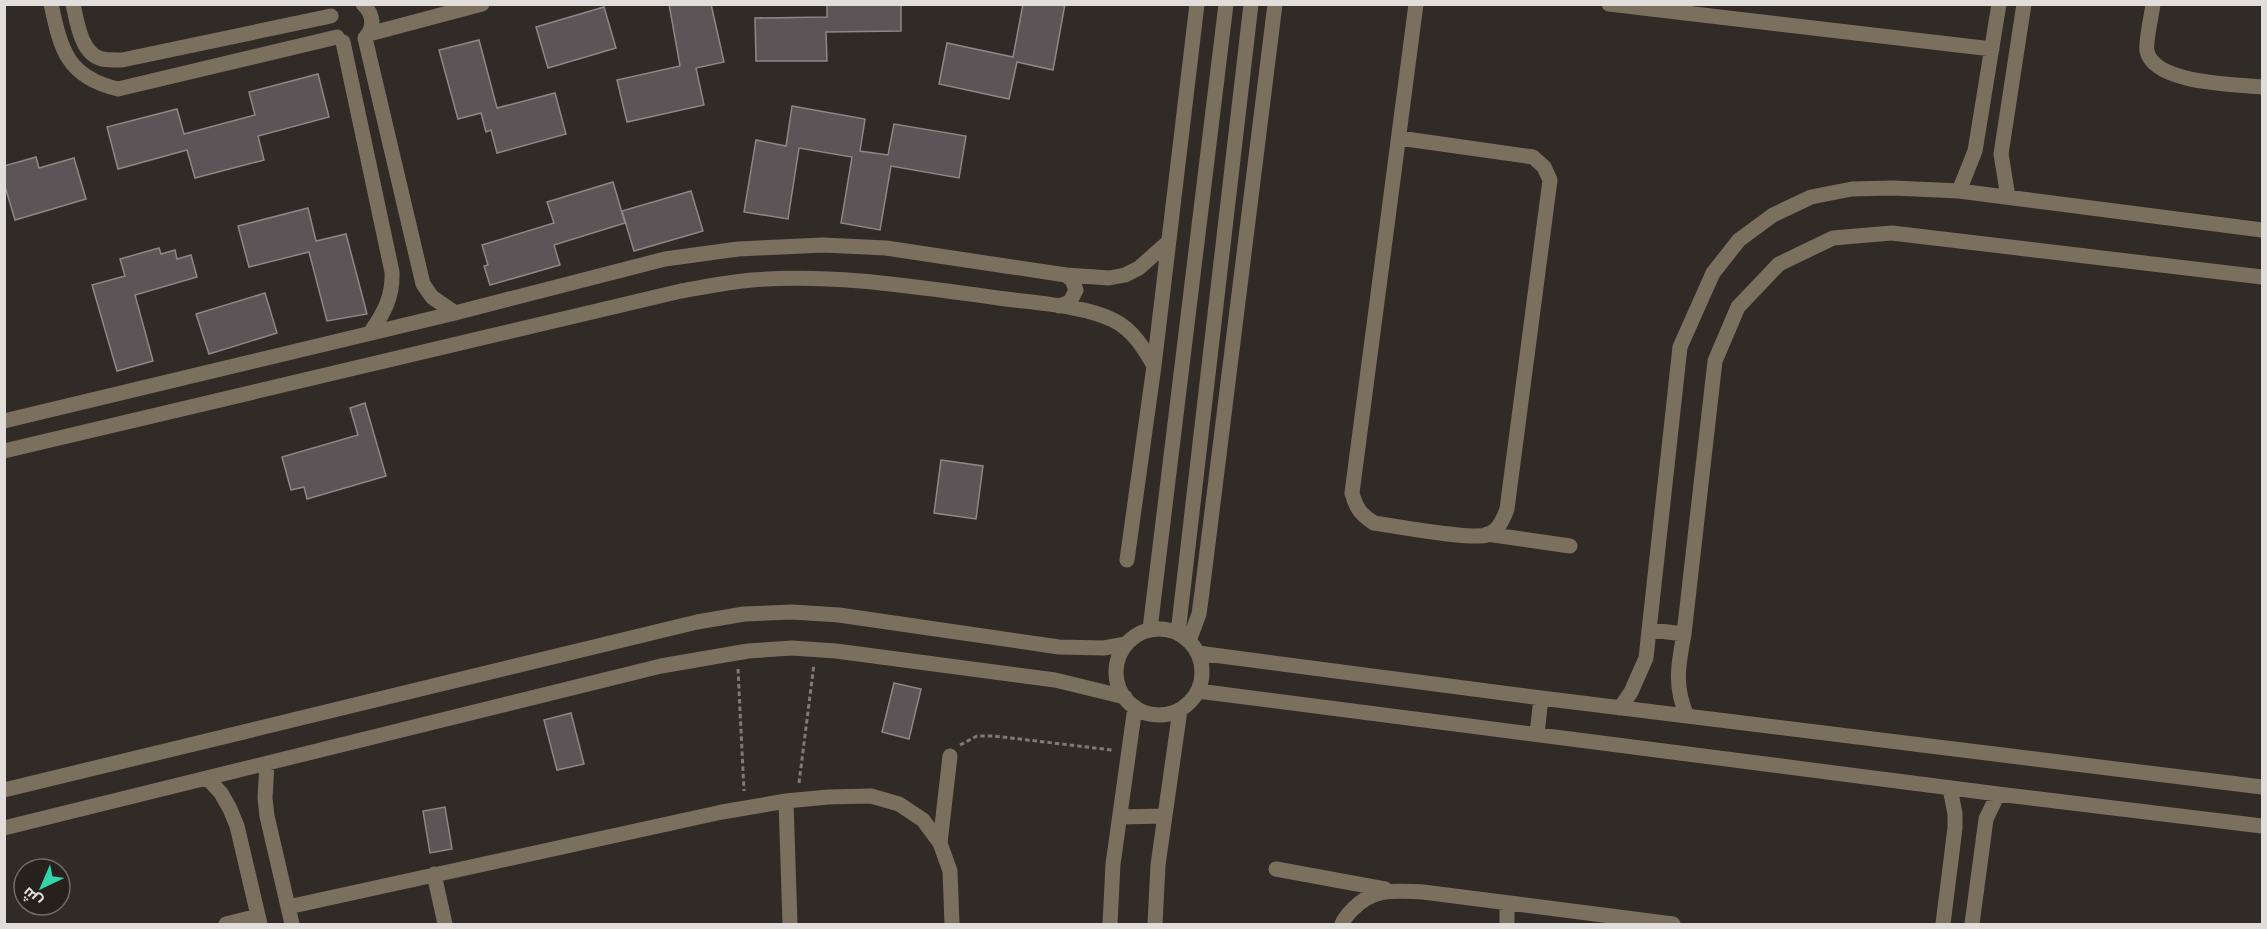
<svg xmlns="http://www.w3.org/2000/svg" width="2267" height="929" font-family="'Alegreya Sans',Cairo,sans-serif">
<style>
.building{fill:#5c5457;stroke:#8e8689;stroke-width:1.5}
.lines{fill:none;stroke-linecap:round;stroke-linejoin:round}
.path{stroke:#7f7977;stroke-width:3;stroke-dasharray:4.5 3;stroke-linecap:butt}
.minor{stroke:#7b705d;stroke-width:15}
</style>
<rect width="100%" height="100%" fill="#312b28"/>
<path class="building" d="M669,4H711L724,62L696,68L704,105L627,122L617,80L680,66Z
M827,4H901V31L826,32L827,61H756L755,18L827,17Z
M1023,4H1065L1053,70L1017,62L1009,99L939,84L947,43L1013,57Z
M604,7L616,48L548,68L536,27Z
M479,40L497,108L555,93L566,134L497,153L491,130L486,132L481,113L458,119L439,50Z
M318,74L329,117L258,136L264,160L195,178L187,150L118,169L107,127L177,109L184,134L255,115L249,92Z
M792,106L865,119L860,151L888,155L894,124L966,136L959,178L891,166L880,230L841,223L852,157L799,148L788,219L744,212L756,140L786,146Z
M36,157L39,168L74,158L86,199L15,220L4,183V166Z
M613,182L625,223L554,245L560,265L490,285L484,266L488,265L482,245L554,223L547,202Z
M691,191L703,231L634,251L622,211Z
M308,208L316,241L346,234L367,314L327,321L309,252L249,267L238,226Z
M159,248L161,254L175,250L177,259L191,255L197,277L135,295L153,361L117,371L92,285L125,276L120,259Z
M265,293L277,333L209,354L196,314Z
M365,403L386,476L307,499L304,487L291,490L282,457L358,435L350,408Z
M941,460L983,466L976,519L934,513Z
M894,683L921,689L909,739L882,732Z
M571,713L584,764L557,770L544,720Z
M445,807L452,849L430,853L423,811Z"/>
<g class="lines">
<path class="path" d="M738,669L744,791
M960,745L977,736H994L1112,750
M799,783L814,664"/>
<path class="minor" d="M51,4C61,50 67,77 118,89L337,37
M73,4C77,22 81,54 102,59C108,60 116,60 122,60L331,16
M363,4C374,15 375,27 365,38
M1609,4L1992,49
M2153,4C2152,14 2145,43 2147,51C2154,84 2235,84 2262,87
M369,34L482,4
M365,38L423,284L432,297L455,313
M343,42L392,272C393,297 384,313 370,333
M1399,138L1533,157L1544,167L1550,180L1507,509C1503,520 1498,531 1487,535C1470,540 1395,526 1374,523C1361,515 1356,508 1352,493L1416,4
M1959,191L1975,151L1999,4
M2008,197L2001,154L2024,4
M1059,306L1070,302L1076,290L1072,280L1066,275
M4,421L455,313L665,259L738,249L823,245L886,248L1066,275L1109,278L1125,275L1139,268L1167,243
M4,451L681,291C704,287 728,282 752,280C837,273 922,288 1006,299C1037,303 1085,306 1113,320C1132,329 1144,348 1154,366
M1487,534L1570,546
M1127,560L1154,366L1197,4
M1150,629L1226,4
M1116 672a43 43 0 1 1 86 0a43 43 0 1 1-86 0Z
M1651,630L1684,634
M1178,633L1251,4
M1189,641L1199,614L1202,592L1275,4
M1198,653L1541,698L2262,787
M1198,691L1998,794L2262,826
M1620,708L1631,692L1646,658L1680,347L1713,273L1739,240L1773,215L1811,197L1852,189L1893,188L1959,191L2262,230
M1687,716C1674,686 1678,666 1684,634L1715,361L1738,307L1779,264L1833,238L1892,233L2262,277
M1537,734L1541,698
M267,764L265,798L267,816L292,924
M208,779L221,793L230,809L237,826L260,924
M4,790L697,622L744,614L792,612L839,615L1059,647L1104,648L1126,644
M786,801L790,924
M1120,817L1164,816
M4,828L661,666L748,651L792,648L836,651L1055,680L1125,697
M940,843L950,756
M1276,869L1385,889
M434,874L445,924
M1507,903V924
M288,907L722,812L786,801L828,797L871,796L899,804L923,820L940,843L950,871L952,924
M226,924L258,916
M1110,924L1113,864L1135,707
M1155,924L1158,865L1180,710
M1342,924C1344,918 1348,914 1353,909C1374,887 1395,891 1423,892L1673,924
M1943,924L1955,828V814L1950,788
M1972,924L1986,819L1998,794"/>
</g>
<rect width="2267" height="929" fill="none" stroke="#e1dddb" stroke-width="12"/>
<g transform="translate(42 887) rotate(224)"><circle r="28" fill="#27211e" stroke="#716c6a" stroke-width="1.5"/>
<path d="M0-4.5L10 22L0 15L-10 22Z" fill="#33d4a8"/>
<text y="-9" font-size="16" font-weight="bold" text-anchor="middle" fill="#e1dddb">ش</text>
</g>
</svg>
